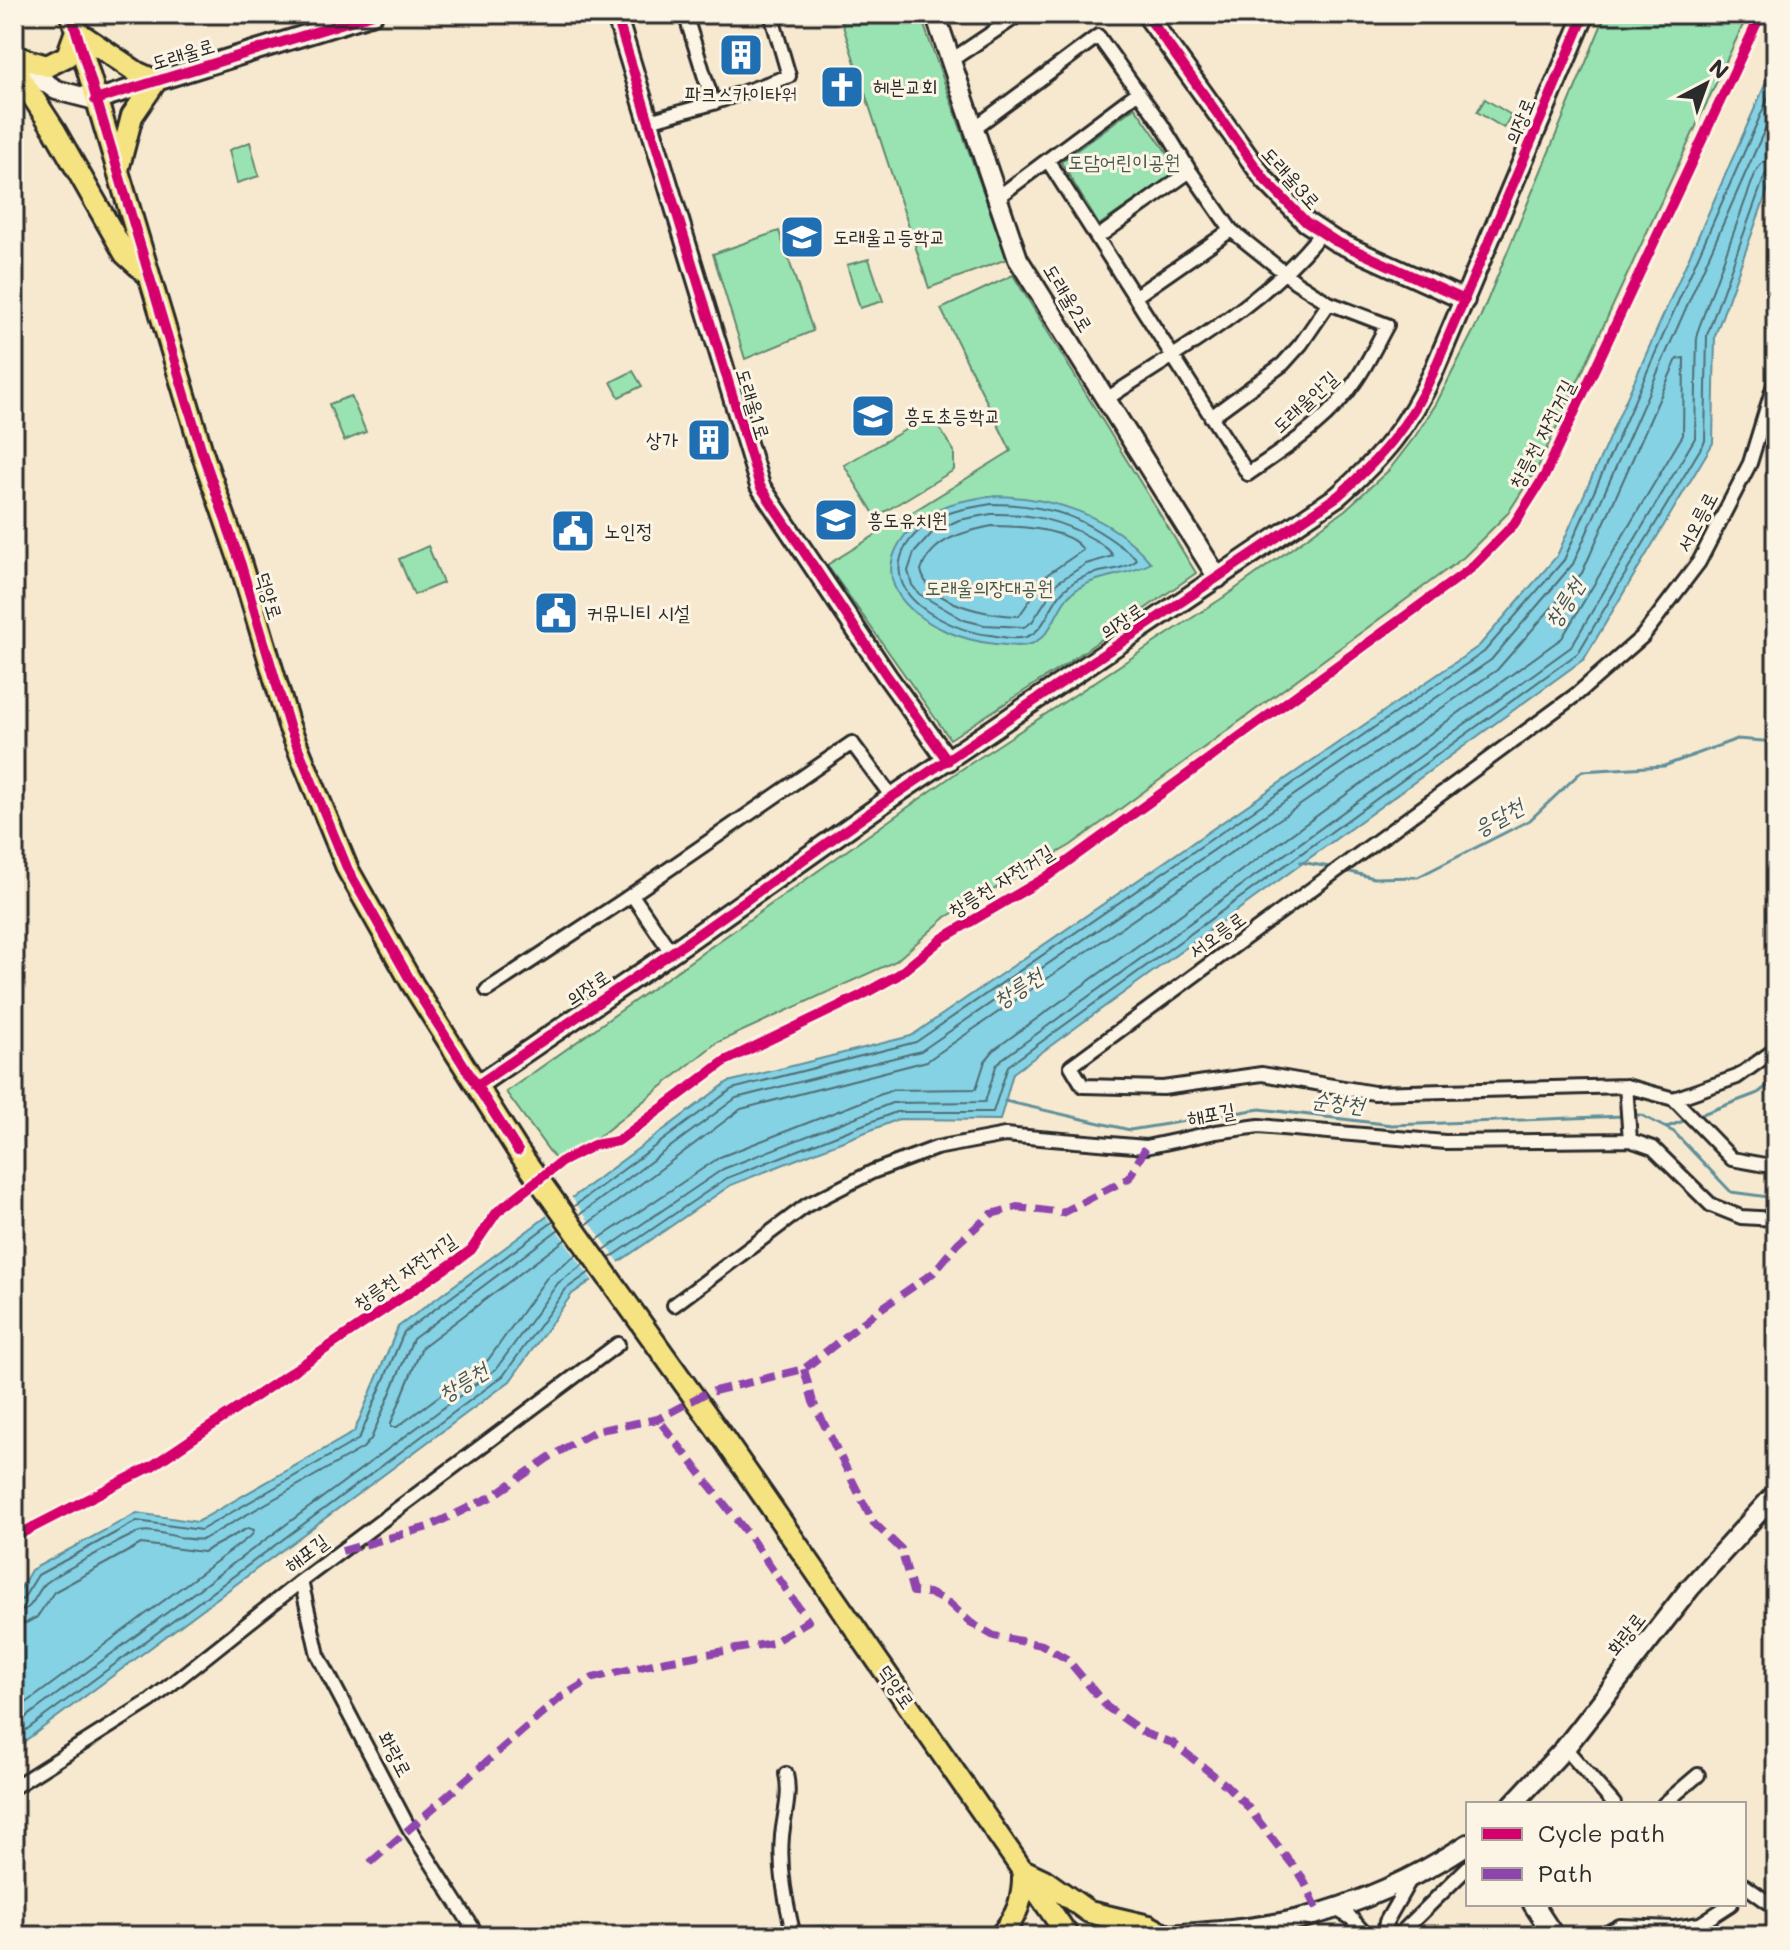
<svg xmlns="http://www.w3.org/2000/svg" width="1790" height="1950" font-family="Mali,'Poor Story',sans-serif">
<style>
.green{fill:#99e3b2;stroke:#62876e;stroke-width:2}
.water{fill:#85d2e4;stroke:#618f9a;stroke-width:2}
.pier{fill:#f6e9cf}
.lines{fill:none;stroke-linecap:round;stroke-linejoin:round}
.shore{stroke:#4f6e75;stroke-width:2}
.stream{stroke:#618f9a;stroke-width:3}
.street-casing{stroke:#2b2b2b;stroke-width:18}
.secondary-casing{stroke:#2b2b2b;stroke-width:24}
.primary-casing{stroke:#2b2b2b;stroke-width:26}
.street{stroke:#fcf5e5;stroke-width:12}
.secondary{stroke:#fcf5e5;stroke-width:18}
.primary{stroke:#f5e382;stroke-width:20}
.quiet{stroke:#8e44ad;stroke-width:8;stroke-dasharray:16 8;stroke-linecap:butt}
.cycleway-casing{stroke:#fcf5e5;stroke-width:15}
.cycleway{stroke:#d6006c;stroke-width:10}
.labels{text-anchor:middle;stroke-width:6;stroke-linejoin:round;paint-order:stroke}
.street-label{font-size:20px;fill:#2b2b2b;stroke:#fcf5e5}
.poi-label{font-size:20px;fill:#2b2b2b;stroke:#fcf5e5;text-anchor:start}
.park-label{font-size:20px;fill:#46594d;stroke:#fcf5e5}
.water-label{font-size:22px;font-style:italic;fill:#425559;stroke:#fcf5e5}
</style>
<rect width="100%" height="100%" fill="#f6e9cf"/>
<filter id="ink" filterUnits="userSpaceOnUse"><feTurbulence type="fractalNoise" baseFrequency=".0125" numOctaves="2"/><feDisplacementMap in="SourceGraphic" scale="16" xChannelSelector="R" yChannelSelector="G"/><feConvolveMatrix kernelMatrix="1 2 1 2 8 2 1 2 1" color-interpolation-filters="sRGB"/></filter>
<g filter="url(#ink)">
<path class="green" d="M839,14H920L1007,259L929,288Z
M1606,14H1748L1539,465L1508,513L1464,557L1071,845L946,917L896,961L716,1043L561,1167L506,1092L959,771L1224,597L1345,510L1389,470L1416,435L1436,404L1480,318Z
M1485,99L1511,115L1504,128L1477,112Z
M1135,107L1179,170L1099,225L1061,162Z
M250,142L259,176L237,183L229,150Z
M779,231L813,331L745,359L713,254Z
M869,259L883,301L860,308L847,265Z
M1013,275L1196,573L1066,664L950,739L827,565L1011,451L941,309Z
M633,371L642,386L619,397L611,382Z
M351,396L366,432L344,441L329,404Z
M931,415L954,451V470L876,517L844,465Z
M428,546L443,583L414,595L399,559Z"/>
<path class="water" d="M1776,60V167L1715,336L1713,443L1584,659L1013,1073L1000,1120L899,1119L731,1185L572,1294L510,1381L14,1749V1600L31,1570L137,1513L197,1522L354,1432L398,1327L728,1082L911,1036L1479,646L1557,556Z
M989,496C1050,496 1111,514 1151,563C1125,578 1089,574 1068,597C1055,612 1052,636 1031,644C1020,648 1007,645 995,644C928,637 846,583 921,519C939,504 967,500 989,496Z"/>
<path class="pier" d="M570,1195L621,1265L594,1283L545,1213Z"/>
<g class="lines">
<path class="shore" d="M991,504C1054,504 1086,518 1135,557L1136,561C1115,575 1089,566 1064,590C1049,604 1047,630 1026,637C1015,640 1002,637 990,635C969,633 952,626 933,615C892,591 887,554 927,524C945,511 970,508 991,504Z
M991,514C1029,513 1061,520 1095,540C1102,545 1109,548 1113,556L1086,564L1058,582L1032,622L1024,627L984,625L964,620L919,594L912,585L908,571L914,553L933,532L959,520Z
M992,526C1016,526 1070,528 1083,550L1048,574L1019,616C991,616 927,604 921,570C932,539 963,532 992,526Z
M573,1207L732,1089L916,1042L1484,652L1564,560L1776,80
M579,1215L736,1098L921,1051L1491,660L1573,564L1776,104
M586,1225L741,1109L927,1061L1497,670L1582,573L1677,359L1684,358L1683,435L1562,638L995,1049L985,1061L976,1089L892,1090L720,1157L597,1240
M566,1239L422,1347L391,1423V1427H397L488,1360L548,1276L577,1254
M604,1250L723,1169L892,1103L985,1102L996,1066L1002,1059L1571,647L1695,438L1697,333L1756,171L1763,162L1776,159
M610,1258L727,1178L896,1112H993L1008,1066L1578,653L1705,441L1707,335L1765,175L1769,170L1776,169
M14,1602L23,1599L38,1575L137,1521L201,1530L359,1439L404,1332L554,1221
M14,1612C34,1611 33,1597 44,1585C50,1577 125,1538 137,1533C154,1526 184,1543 204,1539L363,1448L371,1439L413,1339L559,1229
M14,1624L26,1623L37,1617L54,1592L141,1544L203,1552L248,1528L254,1530L252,1535L14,1712
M14,1726L496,1369L558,1283L584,1264
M14,1739L503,1376L566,1289L590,1272"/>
<path class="stream" d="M1300,862L1336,868
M1343,870L1374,878L1418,877L1530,820L1582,771L1664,766L1737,739L1776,742
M1005,1101L1130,1130L1260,1109L1392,1125L1623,1116
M1631,1115H1641L1674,1132L1731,1192L1776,1198
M1697,1116L1758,1093L1776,1079
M1667,1127L1689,1119
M797,1929C824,1923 850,1928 876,1936
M764,1936L790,1930"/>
<g class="street-casing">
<path id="street" d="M685,14L713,103
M950,61L1020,14
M649,121L713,103L789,76L771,14
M973,129L1098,36L1162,125L1190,171L1231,230L1296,282L1329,303L1387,325C1377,343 1368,363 1356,380C1329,421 1287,447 1248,474L1048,161
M998,197L1137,93
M1098,237L1190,171
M1136,296L1231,230
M1776,378L1750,463L1699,562L1642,637L1577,694L1071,1066L1083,1086L1163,1088L1262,1074L1374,1093L1626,1086L1674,1099L1732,1159L1776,1167
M1105,400C1180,350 1264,305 1321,233
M1211,417L1283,364L1301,344L1329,303
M632,895L671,952
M487,990L621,902L852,743L892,797
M1626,1086L1630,1140
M1674,1099L1737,1077L1776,1049
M674,1305L807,1205L872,1172L936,1148L1005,1135L1146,1147L1216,1132L1259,1126L1445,1142L1630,1140L1653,1148L1711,1205L1741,1217L1776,1219
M301,1581L318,1655L409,1828L478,1936
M1565,1748L1614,1804
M786,1774C791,1795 784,1815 782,1836C779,1870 786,1903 794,1936
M14,1787L150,1701L301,1581L618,1344
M1664,1804L1698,1775
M1744,1885L1776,1908
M1334,1908L1351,1918L1367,1936
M1384,1936L1386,1922L1411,1878
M1398,1936L1468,1867
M1601,1936L1620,1926L1674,1928L1700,1924L1731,1904"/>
</g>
<g class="secondary-casing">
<path id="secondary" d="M616,14L760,486L887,676L948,761
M935,14L1018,259L1218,578
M1146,14L1265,180L1306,222L1335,241L1465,300
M14,60L56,90L95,100L373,14
M476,1086L684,944L892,797L1338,496C1381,458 1409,426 1433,373L1585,14
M1513,1804L1565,1748L1690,1588L1776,1493
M1533,1904L1554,1936
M1158,1936C1204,1932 1253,1930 1299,1919C1359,1904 1416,1878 1468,1844"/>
</g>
<g class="primary-casing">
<path id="primary" d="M71,14L203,455L241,565L289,726L348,870L413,985L518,1151L724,1439L1068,1936
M14,56L47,66L67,56L76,31L138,73L156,81L132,116L118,170
M14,68L55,131L125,254L145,272
M1000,1936C1018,1915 1024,1898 1023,1870L1044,1880L1089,1912L1149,1926L1168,1936"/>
</g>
<use href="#street" class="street"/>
<use href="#secondary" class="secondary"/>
<use href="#primary" class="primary"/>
<path class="quiet" d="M804,1369L813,1402L873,1522L901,1549L913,1592L929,1593L949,1603L971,1623L994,1636L1042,1645L1067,1659L1107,1707L1146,1734L1173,1743L1226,1785L1247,1806L1302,1877L1319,1913
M342,1551L428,1527L493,1496L548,1458L595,1431L658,1419L706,1393L804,1369L879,1310L933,1273L958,1243L991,1214L1017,1207L1062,1213L1129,1178L1146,1147
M370,1863L560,1698L593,1678L666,1661L772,1643L808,1621L750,1537L658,1419"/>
<g class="cycleway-casing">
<path id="cycleway" d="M71,14L203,455L241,565L289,726L348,870L413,985L518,1151
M616,14L760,486L887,676L948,761
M1146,14L1265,180L1306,222L1335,241L1465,300
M95,100L373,14
M476,1086L684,944L892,797L1338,496C1381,458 1409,426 1433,373L1585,14
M14,1537L152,1466L456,1261L471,1250L497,1212L561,1162L594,1145L618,1141L725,1061L860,996L898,975L943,938L1045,878L1470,569L1514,524L1544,477L1761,14"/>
</g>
<use href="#cycleway" class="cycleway"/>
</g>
</g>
<defs>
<g id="building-square" transform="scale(2.3)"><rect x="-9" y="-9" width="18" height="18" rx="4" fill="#1f6fb2" stroke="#fcf5e5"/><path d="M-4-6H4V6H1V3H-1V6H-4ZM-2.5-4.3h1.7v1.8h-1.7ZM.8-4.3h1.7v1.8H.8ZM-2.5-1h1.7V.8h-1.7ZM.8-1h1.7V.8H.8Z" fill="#fff"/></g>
<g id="church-square" transform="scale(2.3)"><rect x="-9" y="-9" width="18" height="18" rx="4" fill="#1f6fb2" stroke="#fcf5e5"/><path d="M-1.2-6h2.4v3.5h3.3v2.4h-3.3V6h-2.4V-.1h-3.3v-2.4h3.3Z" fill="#fff"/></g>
<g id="school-square" transform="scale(2.3)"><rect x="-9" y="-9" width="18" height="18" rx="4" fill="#1f6fb2" stroke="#fcf5e5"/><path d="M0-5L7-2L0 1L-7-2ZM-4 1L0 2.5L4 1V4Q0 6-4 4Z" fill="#fff"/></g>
<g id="civic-square" transform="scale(2.3)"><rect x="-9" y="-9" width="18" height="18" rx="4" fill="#1f6fb2" stroke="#fcf5e5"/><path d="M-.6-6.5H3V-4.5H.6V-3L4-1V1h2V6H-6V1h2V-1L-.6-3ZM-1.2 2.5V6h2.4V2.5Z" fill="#fff"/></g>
</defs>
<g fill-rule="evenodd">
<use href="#building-square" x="741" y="55"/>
<use href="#church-square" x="842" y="87"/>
<use href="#school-square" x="802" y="237"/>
<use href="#school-square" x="873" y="416"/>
<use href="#building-square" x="709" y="440"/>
<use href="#school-square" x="836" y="520"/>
<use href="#civic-square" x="573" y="531"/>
<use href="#civic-square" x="556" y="613"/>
</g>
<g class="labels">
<g class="street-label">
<text transform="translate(183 54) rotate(-17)" y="7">도래울로</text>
<text transform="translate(1520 121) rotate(-68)" y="7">의장로</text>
<text transform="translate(1291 178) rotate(48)" y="7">도래울3로</text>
<text transform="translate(1068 298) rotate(59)" y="7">도래울2로</text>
<text transform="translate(1305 402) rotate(-43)" y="7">도래울안길</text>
<text transform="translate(753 404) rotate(73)" y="7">도래울1로</text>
<text transform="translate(1542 434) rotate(-63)" y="7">창릉천 자전거길</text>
<text transform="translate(1697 522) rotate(-62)" y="7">서오릉로</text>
<text transform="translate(269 596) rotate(73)" y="7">덕양로</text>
<text transform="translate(1122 621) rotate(-34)" y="7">의장로</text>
<text transform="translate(1001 881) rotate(-32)" y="7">창릉천 자전거길</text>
<text transform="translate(1217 935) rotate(-36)" y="7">서오릉로</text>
<text transform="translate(588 988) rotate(-34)" y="7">의장로</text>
<text transform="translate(1211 1114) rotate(-10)" y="7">해포길</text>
<text transform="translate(405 1272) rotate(-35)" y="7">창릉천 자전거길</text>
<text transform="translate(306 1553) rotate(-37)" y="7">해포길</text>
<text transform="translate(1626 1634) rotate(-52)" y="7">화랑로</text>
<text transform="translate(896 1687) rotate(55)" y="7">덕양로</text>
<text transform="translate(395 1754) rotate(62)" y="7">화랑로</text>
</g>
<g class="poi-label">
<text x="873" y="94">헤븐교회</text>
<text x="741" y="101" text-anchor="middle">파크스카이타워</text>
<text x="833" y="244">도래울고등학교</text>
<text x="904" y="423">흥도초등학교</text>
<text x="678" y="447" text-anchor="end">상가</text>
<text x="867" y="527">흥도유치원</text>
<text x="604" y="538">노인정</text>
<text x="587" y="620">커뮤니티 시설</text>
</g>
<g class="park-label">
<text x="1124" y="169">도담어린이공원</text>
<text x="989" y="595">도래울의장대공원</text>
</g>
<g class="water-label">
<text transform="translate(1564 603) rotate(-58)" y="8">창릉천</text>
<text transform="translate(1498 817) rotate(-29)" y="8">응달천</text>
<text transform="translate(1018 988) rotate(-33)" y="8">창릉천</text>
<text transform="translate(1338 1102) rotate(7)" y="8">순창천</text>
<text transform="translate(463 1382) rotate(-32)" y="8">창릉천</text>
</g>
</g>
<rect width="1790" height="1950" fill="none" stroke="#fcf5e5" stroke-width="48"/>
<rect x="24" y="24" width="1742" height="1902" fill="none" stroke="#2b2b2b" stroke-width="3" filter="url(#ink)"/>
<rect x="1466" y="1802" width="280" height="104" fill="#fcf5e5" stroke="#a8a49b" stroke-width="2"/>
<rect x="1482" y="1828" width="40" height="12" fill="#d6006c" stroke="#a8a49b" stroke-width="2"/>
<text x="1538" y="1842" font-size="24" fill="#2b2b2b">Cycle path</text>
<rect x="1482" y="1868" width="40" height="12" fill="#8e44ad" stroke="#a8a49b" stroke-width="2"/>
<text x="1538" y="1882" font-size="24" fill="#2b2b2b">Path</text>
<g transform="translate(1706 84) rotate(41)" stroke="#fcf5e5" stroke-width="6" paint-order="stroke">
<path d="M0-6L14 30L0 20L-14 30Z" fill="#2b2b2b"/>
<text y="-12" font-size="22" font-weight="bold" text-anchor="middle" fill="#2b2b2b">N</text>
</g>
</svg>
